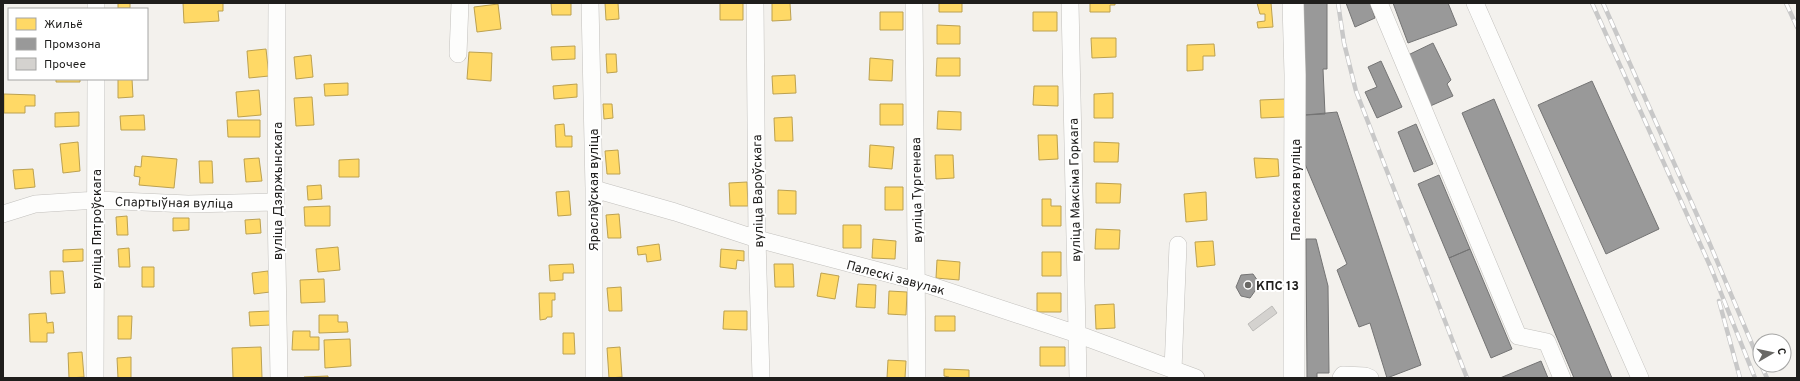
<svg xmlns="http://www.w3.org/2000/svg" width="1800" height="381" font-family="Overpass,sans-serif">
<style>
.homes{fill:#ffd966;stroke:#bca150}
.industry{fill:#999;stroke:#747474}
.building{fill:#d4d2cf;stroke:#bcbbb8}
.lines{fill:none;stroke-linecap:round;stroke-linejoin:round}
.minor-casing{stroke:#c2c0bd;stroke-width:18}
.major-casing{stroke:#c2c0bd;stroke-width:22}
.minor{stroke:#fdfdfc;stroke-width:17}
.major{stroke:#fdfdfc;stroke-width:21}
.rail-casing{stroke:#c8c8c8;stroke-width:4.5}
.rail{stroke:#fff;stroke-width:3;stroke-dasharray:9;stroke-linecap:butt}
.poi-dot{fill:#696865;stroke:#fff;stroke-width:1.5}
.labels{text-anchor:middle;stroke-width:4;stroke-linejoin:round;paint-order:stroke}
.street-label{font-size:13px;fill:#1f1e1c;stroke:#fff}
.poi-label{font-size:13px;font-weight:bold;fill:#1f1e1c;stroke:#fff;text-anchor:start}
</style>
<rect width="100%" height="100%" fill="#f3f1ed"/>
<path class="homes" d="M118,3H130V8H118Z
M183,3H223V11H218L219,21L184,23Z
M551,3H571V15H552Z
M605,3H618L619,19L606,20Z
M720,3H743V20H720Z
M772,3H790L791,20L772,21Z
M939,3H962V12H939Z
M1090,3H1115V5H1110V12H1090Z
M1257,3H1271L1273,27L1258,28L1257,22L1265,21V14H1260Z
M498,4L501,29L477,32L474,7Z
M880,12H903V30H880Z
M1033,12H1057V31H1033Z
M937,25L960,26V44H937Z
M1091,38H1116V57L1092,58Z
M1214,44L1215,56H1203V70L1187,71V45Z
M575,46V59L552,60L551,47Z
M266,49L269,76L249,78L247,51Z
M469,52L492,53L491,81L467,79Z
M606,54H616L617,72L607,73Z
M311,55L313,77L296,79L294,57Z
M870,58L893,60L892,81L869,80Z
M937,58H960V76H936Z
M795,75L796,93L773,94L772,76Z
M56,79H80V82H56Z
M118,79H132L133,97L118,98Z
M348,83V95L325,96L324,84Z
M577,84V97L554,99L553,86Z
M1034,86H1058V106L1033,105Z
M259,90L261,115L238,117L236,92Z
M1113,93V118H1094V94Z
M4,94L35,95V106H25V113H4Z
M312,97L314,125L296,126L294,98Z
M1285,99V117L1261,118L1260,100Z
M603,104H612L613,118L604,119Z
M880,104H903V125H880Z
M938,111L961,112V130L937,129Z
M79,112V126L55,127V113Z
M144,115L145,130H121L120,116Z
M792,117L793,141H775L774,118Z
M227,120H260V137H228Z
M564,124L565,136H572V147H556L555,125Z
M1038,135H1057L1058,159L1039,160Z
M78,142L80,171L63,173L60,144Z
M1094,142L1119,143L1118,162H1094Z
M870,145L894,147L892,169L869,167Z
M618,150L620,174H607L605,151Z
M935,155H953L954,178L936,179Z
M142,156L177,159L174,188L139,185L140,177L134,176L135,166L141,167Z
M259,158L262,181L246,182L244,159Z
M1254,158L1278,159L1279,176L1256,178Z
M359,159V177H339V160Z
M199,161H212L213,183H200Z
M33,169L35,187L15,189L13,170Z
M747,182L748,206H730L729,183Z
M1096,183L1121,184L1120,203H1096Z
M321,185L322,199L308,200L307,186Z
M885,187H903V210H885Z
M778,190L796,191V214H778Z
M569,191L571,215L558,216L556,192Z
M1206,192L1207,220L1186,222L1184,194Z
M1042,199H1051V206H1061V226H1042Z
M330,206V226H305L304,207Z
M619,214L621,238H608L606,215Z
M127,216L128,235H117L116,217Z
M173,218H189V230L173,231Z
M260,219L261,233L246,234L245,220Z
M843,225H861V248H843Z
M1096,229L1120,230L1119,249H1095Z
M873,239L896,241L895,259L872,258Z
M1213,241L1215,265L1197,267L1195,242Z
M659,244L661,260L647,262L646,254L638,255L637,247Z
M338,247L340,270L318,272L316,249Z
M129,248L130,267H119L118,249Z
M83,249V261L63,262V250Z
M721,249L744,251V261L737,260L736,269L720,267Z
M1042,252H1061V276H1042Z
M937,260L960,262L959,280L936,278Z
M573,264L574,273H563V280L550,281L549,265Z
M774,264H793L794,287H775Z
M142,267H154V287H142Z
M50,271H63L65,293L51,294Z
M268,271L270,292L254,294L252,273Z
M821,273L839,276L835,299L817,296Z
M324,279L325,302L301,303L300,280Z
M858,284L876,285L875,308L856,307Z
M621,287L622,311H609L607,288Z
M889,291L907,292L906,315L888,314Z
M539,293H555V300H552V317H547L546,319L540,320Z
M1037,293H1061V312H1037Z
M1114,304L1115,328L1096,329L1095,305Z
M270,311L271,325L250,326L249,312Z
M724,311H747V330L723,329Z
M46,313L47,323L53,322L54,333H47V342H30L29,314Z
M319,315H338V322H347L348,332L319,333Z
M118,316H132L131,339H118Z
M935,316H955V331H935Z
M293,331H310V337H319V350H292Z
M563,333H574L575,354H563Z
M350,339L351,366L325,368L324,340Z
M261,347L262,378H233L232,348Z
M620,347L622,377L609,378L607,348Z
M1040,347H1065V366H1040Z
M82,352L84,377L69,378L68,353Z
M131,357V378H118L117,358Z
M888,360L906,361L905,378H887Z
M944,369L969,370V378H949V377L944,376Z
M328,376V378H304V377Z"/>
<path class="industry" d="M1303,3H1327V69H1323L1325,114L1305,115Z
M1346,3H1370L1375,18L1355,27Z
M1393,3H1448L1457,25L1408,43Z
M1433,43L1451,80L1447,84L1453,96L1428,107L1406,56Z
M1381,61L1402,107L1377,118L1365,92L1377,87L1368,67Z
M1592,81L1659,229L1606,254L1538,105Z
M1494,99L1612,378H1574L1462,113Z
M1337,112L1421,365L1387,378L1370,323L1359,327L1337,270L1347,264L1305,164V115Z
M1416,124L1433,164L1414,172L1398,132Z
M1439,175L1470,249L1449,258L1418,184Z
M1306,239H1316L1328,286L1329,373H1317V378H1307Z
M1470,249L1512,349L1491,358L1449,258Z
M1253,274L1260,284L1250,298L1241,296L1236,287L1241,275Z
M1541,361L1548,378H1500Z"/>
<path class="building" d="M1272,306L1277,313L1253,331L1248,324Z"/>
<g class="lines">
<g class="minor-casing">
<path id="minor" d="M96,3V9
M277,3L276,202L279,378
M590,3L594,189V378
M755,3L757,239L761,378
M914,3L917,378
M1070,3L1078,378
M1379,3L1518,336L1547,342L1562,378
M1475,3L1640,378
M458,54L460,3
M594,189L675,212L757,239L917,281L1077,334L1196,378
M3,214L35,204L97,200L188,204L276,202
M1173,370L1178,245
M95,378L96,79
M1341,378L1343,375L1365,376L1370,378"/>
</g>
<g class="major-casing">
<path id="major" d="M1293,3L1295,75L1294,378"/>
</g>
<use href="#minor" class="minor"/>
<use href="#major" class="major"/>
<g class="rail-casing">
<path id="rail" d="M1338,3L1344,43L1356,91L1467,378
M1592,3L1711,268L1755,378
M1603,3L1709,242L1760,363
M1786,3L1797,27
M1719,301L1740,378
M1761,365L1767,378"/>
</g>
<use href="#rail" class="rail"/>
</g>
<circle class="poi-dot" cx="1248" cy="285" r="4"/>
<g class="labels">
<g class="street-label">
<text transform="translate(593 190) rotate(-90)" y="5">Яраслаўская вуліца</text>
<text transform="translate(916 190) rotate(-91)" y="5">вуліца Тургенева</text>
<text transform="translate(1074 190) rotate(-91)" y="5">вуліца Максіма Горкага</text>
<text transform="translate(1295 190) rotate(-90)" y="5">Палеская вуліца</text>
<text transform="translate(277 191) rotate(-90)" y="5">вуліца Дзяржынскага</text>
<text transform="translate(757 191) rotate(-91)" y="5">вуліца Вароўскага</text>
<text transform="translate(174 202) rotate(1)" y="5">Спартыўная вуліца</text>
<text transform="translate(96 229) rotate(-90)" y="5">вуліца Пятроўскага</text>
<text transform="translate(896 277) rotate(15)" y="5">Палескі завулак</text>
</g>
<g class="poi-label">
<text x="1256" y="290">КПС 13</text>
</g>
</g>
<rect width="1800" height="381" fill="none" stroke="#1f1e1c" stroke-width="8"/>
<rect x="8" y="8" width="140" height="72" fill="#ffffff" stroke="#a5a5a4"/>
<rect x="16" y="18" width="20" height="12" fill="#ffd966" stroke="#a5a5a4"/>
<text x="44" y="28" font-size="12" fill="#1f1e1c">Жильё</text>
<rect x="16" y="38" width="20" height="12" fill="#999999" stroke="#a5a5a4"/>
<text x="44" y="48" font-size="12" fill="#1f1e1c">Промзона</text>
<rect x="16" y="58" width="20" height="12" fill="#d4d2cf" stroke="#a5a5a4"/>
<text x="44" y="68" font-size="12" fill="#1f1e1c">Прочее</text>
<g transform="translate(1772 353) rotate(81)"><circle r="19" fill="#ffffff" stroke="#a5a5a4"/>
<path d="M0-3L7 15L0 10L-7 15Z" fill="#696865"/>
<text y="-6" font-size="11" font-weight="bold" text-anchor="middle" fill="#1f1e1c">С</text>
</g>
</svg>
